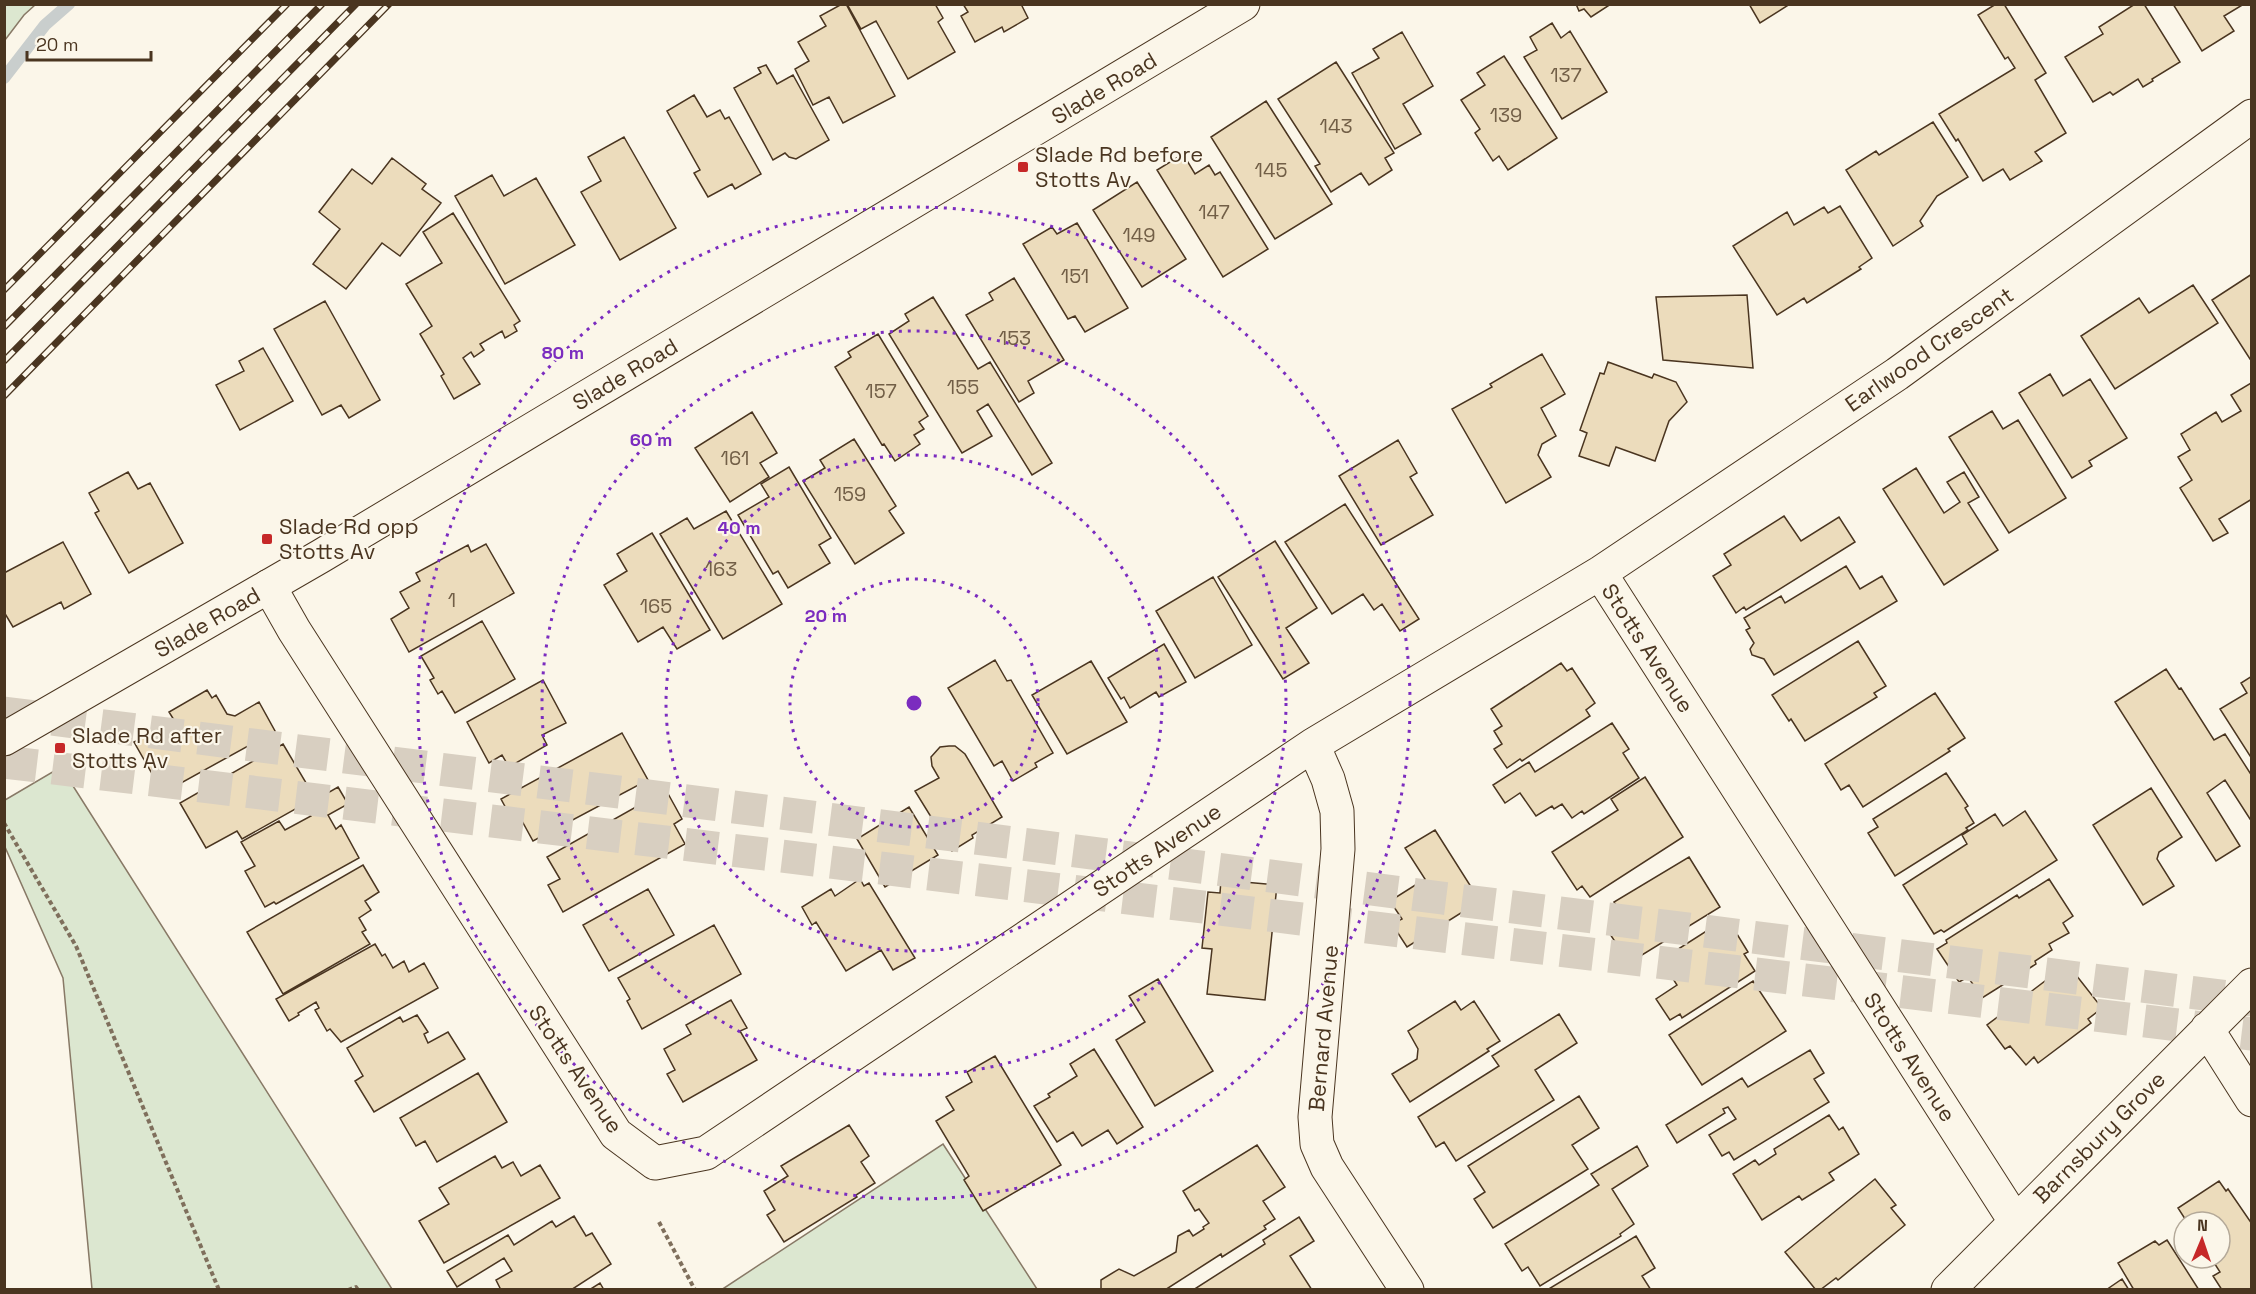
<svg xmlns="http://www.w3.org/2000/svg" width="2256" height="1294" font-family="'Space Grotesk',sans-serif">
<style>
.green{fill:#dce7d0;stroke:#887966;stroke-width:1.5}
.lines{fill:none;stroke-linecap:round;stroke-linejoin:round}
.stream{stroke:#c9cecd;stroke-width:12}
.building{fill:#ecdcbc;stroke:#4a3520;stroke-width:1.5}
.motorway-tunnel{stroke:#d8cfc1;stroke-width:33;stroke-dasharray:33 16;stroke-linecap:butt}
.minor-casing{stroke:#4a3520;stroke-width:35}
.secondary-casing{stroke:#4a3520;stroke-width:35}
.path{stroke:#7f6f5c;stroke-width:4;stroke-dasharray:4.5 3;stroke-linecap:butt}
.minor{stroke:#fbf6e9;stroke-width:33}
.secondary{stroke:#fbf6e9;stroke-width:33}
.rail-casing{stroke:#4a3520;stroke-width:7}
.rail{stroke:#fbf6e9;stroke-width:4.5;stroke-dasharray:14;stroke-linecap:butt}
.ring{fill:none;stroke:#7b2cbf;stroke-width:3;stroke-dasharray:3 6}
.poi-dot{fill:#c62828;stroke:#fbf6e9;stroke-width:2}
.labels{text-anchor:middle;stroke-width:4.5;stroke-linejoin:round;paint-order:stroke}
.number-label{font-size:20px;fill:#725f47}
.street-label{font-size:22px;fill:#4a3520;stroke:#fbf6e9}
.poi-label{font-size:22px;fill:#4a3520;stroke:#fbf6e9;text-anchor:start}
.centre{fill:#7b2cbf;stroke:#fbf6e9;stroke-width:3}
.ring-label{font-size:18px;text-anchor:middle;font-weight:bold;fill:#7b2cbf;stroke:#fbf6e9;stroke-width:4.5;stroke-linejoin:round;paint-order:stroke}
</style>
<rect width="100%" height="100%" fill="#fbf6e9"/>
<path class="green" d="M5,4L35,5L24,15L5,40Z
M61,767L392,1289H92L63,978L5,847V800Z
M943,1144L1037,1289L721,1290Z"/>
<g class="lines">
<path class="stream" d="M4,78L45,25L69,4"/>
</g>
<path class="building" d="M842,4H846L895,96L843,123L829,97L813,105L795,69L809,61L798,42L826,26L820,16Z
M847,4H935L943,18L938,22L955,52L908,79L876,21L861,29Z
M963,4H1021L1028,18L1004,32L1002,27L975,42L961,16L968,12Z
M1576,4H1611L1591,17L1584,9L1579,11Z
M1749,4H1790L1760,23Z
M1996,4H2004L2046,73L2035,80L2066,133L2035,152L2042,161L2010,180L2003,169L1983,181L1958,139L1956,141L1939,114L2015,68L2008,57L2005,59L1978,15Z
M2135,4H2144L2180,62L2152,79L2153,81L2143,87L2138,79L2113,95L2110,92L2093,102L2065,57L2103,34L2099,27Z
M2173,4H2244L2224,16L2234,31L2202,51Z
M1552,23L1561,38L1570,31L1607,92L1562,119L1524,57L1537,50L1530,37Z
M1402,32L1433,86L1403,104L1421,134L1395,149L1352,73L1379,58L1373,49Z
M1504,56L1557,138L1508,170L1499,156L1493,161L1475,133L1480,129L1461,100L1485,85L1477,73Z
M1336,62L1394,153L1385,158L1392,170L1369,185L1361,173L1331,192L1315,166L1320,164L1278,99Z
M766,65L777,84L793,75L829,140L796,159L789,157L785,153L773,160L734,88L761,73L758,68Z
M694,95L707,117L720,110L725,119L729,117L761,174L735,189L732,184L708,197L694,173L700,170L667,111Z
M1266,101L1332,204L1275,239L1211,137Z
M1933,122L1968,177L1937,196L1920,221L1923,226L1893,246L1846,170L1876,151L1879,155Z
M624,137L676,228L620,260L581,192L601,181L588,157Z
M1183,154L1195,174L1209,165L1215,175L1220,172L1268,249L1223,277L1157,170Z
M392,158L426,184L422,189L441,203L400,256L382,243L346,289L313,264L340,229L319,212L352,169L372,184Z
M492,175L504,196L536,178L575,245L505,284L455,196Z
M1137,182L1186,259L1142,287L1093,210Z
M1840,206L1872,258L1859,267L1861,269L1807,303L1804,298L1777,315L1733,246L1787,212L1794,225L1824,207L1828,213Z
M453,213L520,321L514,325L517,331L505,338L502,331L480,344L484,350L474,357L471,352L463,358L480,384L454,399L441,376L444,374L420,334L432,326L406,284L442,263L423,232Z
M1077,223L1128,308L1085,332L1075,316L1068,319L1023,244L1052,227L1057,234Z
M2252,274V358L2250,359L2212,300Z
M1014,278L1064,360L1028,381L1034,393L1019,402L966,315L993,300L989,293Z
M2193,285L2218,323L2115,389L2081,336L2139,298L2149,313Z
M1747,295L1753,368L1663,360L1656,297Z
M933,297L978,369L990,362L1052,463L1032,475L988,404L977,411L992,436L962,453L889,334L909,321L905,314Z
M325,301L380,400L349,418L341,405L322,415L274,329Z
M878,334L928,416L919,422L924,429L914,435L920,444L895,461L884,444L882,445L835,367L851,357L848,352Z
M263,348L293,401L240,430L216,385L244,371L239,361Z
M1542,354L1565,394L1541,408L1556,436L1542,444L1538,455L1551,477L1506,503L1452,409L1492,387L1490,384Z
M1608,362L1652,378L1654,374L1676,382L1687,402L1669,421L1655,461L1616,447L1609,466L1579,456L1587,433L1580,430L1600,373L1604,374Z
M2050,374L2063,396L2090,379L2127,438L2089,461L2092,466L2072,478L2019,393Z
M2251,383L2252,499L2219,519L2228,533L2213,541L2180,488L2192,480L2178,457L2190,450L2181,434L2216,412L2222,422L2241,411L2231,395Z
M1992,411L2003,429L2018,420L2066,498L2009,533L1949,437Z
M752,412L777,453L760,463L769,477L730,502L695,448Z
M854,439L896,506L889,511L904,533L855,564L803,481L825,468L820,460Z
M1398,440L1417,473L1410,477L1433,515L1381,545L1339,476Z
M789,467L831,538L819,545L830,563L788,588L778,571L773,574L738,515L769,497L761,484Z
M1916,468L1944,513L1960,502L1947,482L1964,472L1979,497L1968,503L1998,550L1944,585L1883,489Z
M128,472L138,489L150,483L183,543L129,573L95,513L99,511L89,493Z
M1345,504L1419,619L1400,631L1382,604L1374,610L1363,594L1332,614L1285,542Z
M726,511L782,604L723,639L660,534L687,518L694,529Z
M1784,516L1801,541L1839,517L1855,542L1746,610L1744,607L1736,613L1713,576L1731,565L1724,554Z
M652,533L710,630L677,649L663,627L638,642L604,585L627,571L617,554Z
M1275,541L1317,608L1286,628L1309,663L1283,679L1218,577Z
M63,542L91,594L64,609L61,602L13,627L4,612V573Z
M486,544L514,593L409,652L391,619L409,608L400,592L420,581L416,573L468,545L471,552Z
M1846,566L1860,589L1882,576L1897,601L1774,675L1764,659L1752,655L1750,649L1754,643L1746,630L1750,628L1744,618L1781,596L1785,603Z
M1213,577L1252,645L1195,678L1156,611Z
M482,621L515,679L455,713L442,691L438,694L430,680L434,678L421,656Z
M1858,641L1886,686L1874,693L1877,697L1805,741L1791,719L1789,721L1772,695Z
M1164,644L1186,682L1159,697L1156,692L1130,708L1124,697L1121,699L1108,678Z
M995,660L1007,681L1011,680L1053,753L1035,763L1037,767L1013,781L1002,761L994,766L948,688Z
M1091,661L1127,722L1067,754L1032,695Z
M1561,663L1567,671L1572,668L1595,703L1586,710L1590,716L1522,761L1520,759L1507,768L1494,749L1502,744L1494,731L1502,726L1491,709Z
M2166,669L2179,689L2181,688L2214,740L2225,734L2252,776V818L2250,819L2225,780L2207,793L2240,846L2216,861L2115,702Z
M2252,676V759L2220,709L2247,693L2241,683Z
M543,680L566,723L542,735L547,745L509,767L502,755L489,763L467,722Z
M207,690L212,698L216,695L227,714L235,716L259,702L275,731L163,793L134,742L174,720L169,712Z
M1935,693L1965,738L1948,749L1950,751L1863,807L1849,785L1841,790L1825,764Z
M1612,723L1629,749L1623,753L1639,778L1584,814L1582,811L1572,818L1562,804L1554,809L1552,806L1536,816L1520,793L1505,803L1493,785L1529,762L1535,772Z
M622,733L648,780L533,841L522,821L515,825L501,799Z
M283,744L315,798L242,839L237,831L206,848L180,803Z
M949,746H955L965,754L1002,817L972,835L973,838L952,851L915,791L939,778L932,766L931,757L940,747Z
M1946,773L1968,806L1965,808L1974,823L1966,828L1968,830L1895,876L1868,833L1878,827L1873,819Z
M1645,777L1683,837L1590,897L1582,886L1577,890L1552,852L1618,810L1611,799Z
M338,787L348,804L328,815L336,829L341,825L359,858L276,904L274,902L265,907L245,871L255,866L241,842L279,821L285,830L311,816L305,806Z
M2151,788L2182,837L2159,852L2157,859L2174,886L2143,905L2093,825Z
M666,790L682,819L674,824L685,844L563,912L548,885L560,879L547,857Z
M909,807L938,855L885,887L857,839Z
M2025,811L2057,860L1944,932L1941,930L1934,934L1903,885L1967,844L1962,835L1995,814L2003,826Z
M1435,830L1480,901L1407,947L1392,924L1402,919L1390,901L1425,879L1405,848Z
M1689,857L1720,907L1629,963L1608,931L1626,921L1614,902Z
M363,865L379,892L365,901L371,910L359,918L366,930L362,932L370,944L283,994L247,932Z
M860,879L864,886L869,883L915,958L893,970L881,950L846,971L816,922L812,925L802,907L831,889L835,896Z
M2049,879L2073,916L2063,923L2069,933L2049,944L2052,950L2035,961L2036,964L1982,998L1968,977L1959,982L1937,949L1947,943L1946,940L2017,895L2019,898Z
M1221,880L1277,885L1265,1000L1207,994L1212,949L1202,948L1208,892L1220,893Z
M648,889L674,935L609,971L583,925Z
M1719,923L1729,939L1737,934L1748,952L1744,954L1755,971L1682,1018L1680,1014L1670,1020L1656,999L1677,985L1661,960Z
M714,925L741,974L642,1029L627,1001L630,999L618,978Z
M375,944L382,956L385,954L393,968L404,961L409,972L424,963L438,988L341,1042L330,1029L327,1031L315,1010L319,1008L316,1002L298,1013L299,1015L289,1021L276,999Z
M2069,966L2102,1008L2088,1019L2091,1023L2038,1063L2034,1057L2026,1065L2010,1046L2005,1049L1987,1025L2053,975L2054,976Z
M1158,979L1213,1071L1155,1106L1116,1040L1145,1022L1129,996Z
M1753,981L1786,1031L1702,1085L1669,1035Z
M731,1000L747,1028L740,1031L757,1060L683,1102L667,1074L675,1070L664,1049L691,1034L686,1025Z
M1455,1001L1461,1010L1474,1001L1500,1041L1487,1049L1489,1051L1410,1102L1392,1074L1417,1059L1418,1049L1408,1031Z
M1559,1014L1577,1043L1535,1070L1554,1100L1456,1161L1444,1142L1436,1147L1418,1117L1499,1066L1492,1056Z
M417,1015L428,1032L424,1034L428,1043L448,1032L465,1059L374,1112L355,1081L363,1076L347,1048L400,1017L403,1022Z
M1094,1049L1143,1127L1117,1144L1108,1130L1082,1146L1073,1132L1057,1142L1034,1106L1050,1097L1048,1094L1077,1076L1070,1064Z
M1810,1050L1824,1073L1814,1079L1829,1102L1734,1160L1729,1152L1722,1156L1709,1135L1736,1119L1728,1107L1723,1109L1725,1113L1677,1143L1666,1125L1742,1078L1748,1087Z
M995,1056L1061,1165L983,1211L964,1180L969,1176L936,1121L954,1110L946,1097L972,1082L967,1072Z
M478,1073L507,1122L437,1162L425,1141L416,1146L400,1118Z
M1579,1096L1599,1128L1572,1145L1588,1169L1493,1228L1474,1199L1485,1192L1468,1166Z
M1829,1115L1839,1130L1843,1127L1859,1154L1829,1173L1834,1180L1802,1200L1799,1196L1762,1220L1733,1174L1755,1160L1759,1165L1776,1154L1774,1149Z
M849,1125L869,1156L861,1162L875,1183L856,1195L857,1197L784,1242L767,1215L775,1210L764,1191L788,1176L781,1166Z
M1257,1145L1285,1187L1263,1201L1275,1219L1264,1226L1266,1229L1222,1257L1221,1254L1165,1290H1101V1280L1119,1269L1134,1276L1176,1252L1178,1236L1189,1230L1193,1236L1204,1229L1203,1227L1209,1223L1199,1209L1195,1211L1183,1191Z
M1637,1146L1648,1166L1612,1189L1634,1224L1620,1234L1621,1236L1540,1286L1528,1267L1522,1271L1505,1244L1599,1185L1591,1174Z
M495,1156L502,1168L513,1162L521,1176L540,1165L560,1198L444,1263L419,1221L449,1204L439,1188Z
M1875,1179L1896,1205L1891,1208L1905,1225L1838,1280L1836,1278L1820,1290H1816L1785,1252Z
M2219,1181L2226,1191L2228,1189L2252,1224V1290H2222L2213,1276L2220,1272L2211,1258H2220V1222H2187L2178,1208Z
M574,1216L586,1236L592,1233L611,1264L571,1290H501L496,1280L512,1271L504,1258L457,1287L447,1271L508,1235L514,1245L552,1221L556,1227Z
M1299,1217L1314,1241L1290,1256L1312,1290H1193L1265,1244L1263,1240Z
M1636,1236L1655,1268L1642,1276L1651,1290H1547Z
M2167,1240L2199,1290H2134L2118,1263L2155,1241L2159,1245Z
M2122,1279L2129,1290H2106Z
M600,1283L604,1290H589Z"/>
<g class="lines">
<path class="motorway-tunnel" d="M4,713L1442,898L2252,1000
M4,762L2252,1034"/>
<g class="minor-casing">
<path id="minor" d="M1600,573L2015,1221
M269,586L294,630L616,1134L655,1163L706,1153L1313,745L1600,573L1897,374L2252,116
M1313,745L1328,779L1337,811L1338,849L1315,1117L1317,1144L1327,1167L1407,1290
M2207,1029L2252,1100
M1948,1290L2252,985"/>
</g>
<g class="secondary-casing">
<path id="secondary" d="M4,739L321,556L1243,4"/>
</g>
<path class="path" d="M4,823L76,946L219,1290
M659,1222L695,1290
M348,1290L356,1287L358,1290"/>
<use href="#minor" class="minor"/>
<use href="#secondary" class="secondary"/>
<g class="rail-casing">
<path id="rail" d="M4,290L287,4
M4,327L322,4
M4,361L356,4
M4,396L389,4"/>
</g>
<use href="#rail" class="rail"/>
</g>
<g class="ring">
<circle cx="914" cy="703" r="124"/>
<circle cx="914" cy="703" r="248"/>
<circle cx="914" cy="703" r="372"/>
<circle cx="914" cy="703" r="496"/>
</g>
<g class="poi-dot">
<rect x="1017" y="161" width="12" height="12" rx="3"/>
<rect x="261" y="533" width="12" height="12" rx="3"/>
<rect x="54" y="742" width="12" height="12" rx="3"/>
</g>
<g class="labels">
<g class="number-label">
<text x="1566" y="82">137</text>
<text x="1506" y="122">139</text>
<text x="1336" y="133">143</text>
<text x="1271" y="177">145</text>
<text x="1214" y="219">147</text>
<text x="1139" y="242">149</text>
<text x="1075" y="283">151</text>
<text x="1015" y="345">153</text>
<text x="963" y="394">155</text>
<text x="881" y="398">157</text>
<text x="735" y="465">161</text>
<text x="850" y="501">159</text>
<text x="721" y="576">163</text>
<text x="452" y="607">1</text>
<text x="656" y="613">165</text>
</g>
<g class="street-label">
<text transform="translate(1104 88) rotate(-31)" y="8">Slade Road</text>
<text transform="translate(1929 349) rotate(-35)" y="8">Earlwood Crescent</text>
<text transform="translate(625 374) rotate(-31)" y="8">Slade Road</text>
<text transform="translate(207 622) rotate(-30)" y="8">Slade Road</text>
<text transform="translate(1648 648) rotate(57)" y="8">Stotts Avenue</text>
<text transform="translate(1157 850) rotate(-34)" y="8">Stotts Avenue</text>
<text transform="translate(1323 1028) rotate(-85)" y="8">Bernard Avenue</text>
<text transform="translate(1910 1057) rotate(57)" y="8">Stotts Avenue</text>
<text transform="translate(576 1069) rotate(56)" y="8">Stotts Avenue</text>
<text transform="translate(2099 1137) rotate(-45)" y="8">Barnsbury Grove</text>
</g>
<g class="poi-label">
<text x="1035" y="162">Slade Rd before<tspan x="1035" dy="25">Stotts Av</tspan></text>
<text x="279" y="534">Slade Rd opp<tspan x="279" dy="25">Stotts Av</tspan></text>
<text x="72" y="743">Slade Rd after<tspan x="72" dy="25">Stotts Av</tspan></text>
</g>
</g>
<circle cx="914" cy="703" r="9" class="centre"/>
<g class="ring-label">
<text x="563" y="359">80 m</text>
<text x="651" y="446">60 m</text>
<text x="739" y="534">40 m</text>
<text x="826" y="622">20 m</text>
</g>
<rect width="2256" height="1294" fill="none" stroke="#4a3520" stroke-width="12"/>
<g transform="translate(2202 1240) rotate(2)"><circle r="28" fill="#fbf6e9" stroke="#b4a999" stroke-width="1.5"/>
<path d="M0-4.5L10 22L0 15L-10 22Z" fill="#c62828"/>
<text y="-9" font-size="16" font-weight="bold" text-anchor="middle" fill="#4a3520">N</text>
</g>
<path d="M27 51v9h124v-9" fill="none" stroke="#4a3520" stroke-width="3"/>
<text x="36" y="51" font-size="18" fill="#4a3520" stroke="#fbf6e9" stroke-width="4.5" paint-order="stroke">20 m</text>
</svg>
